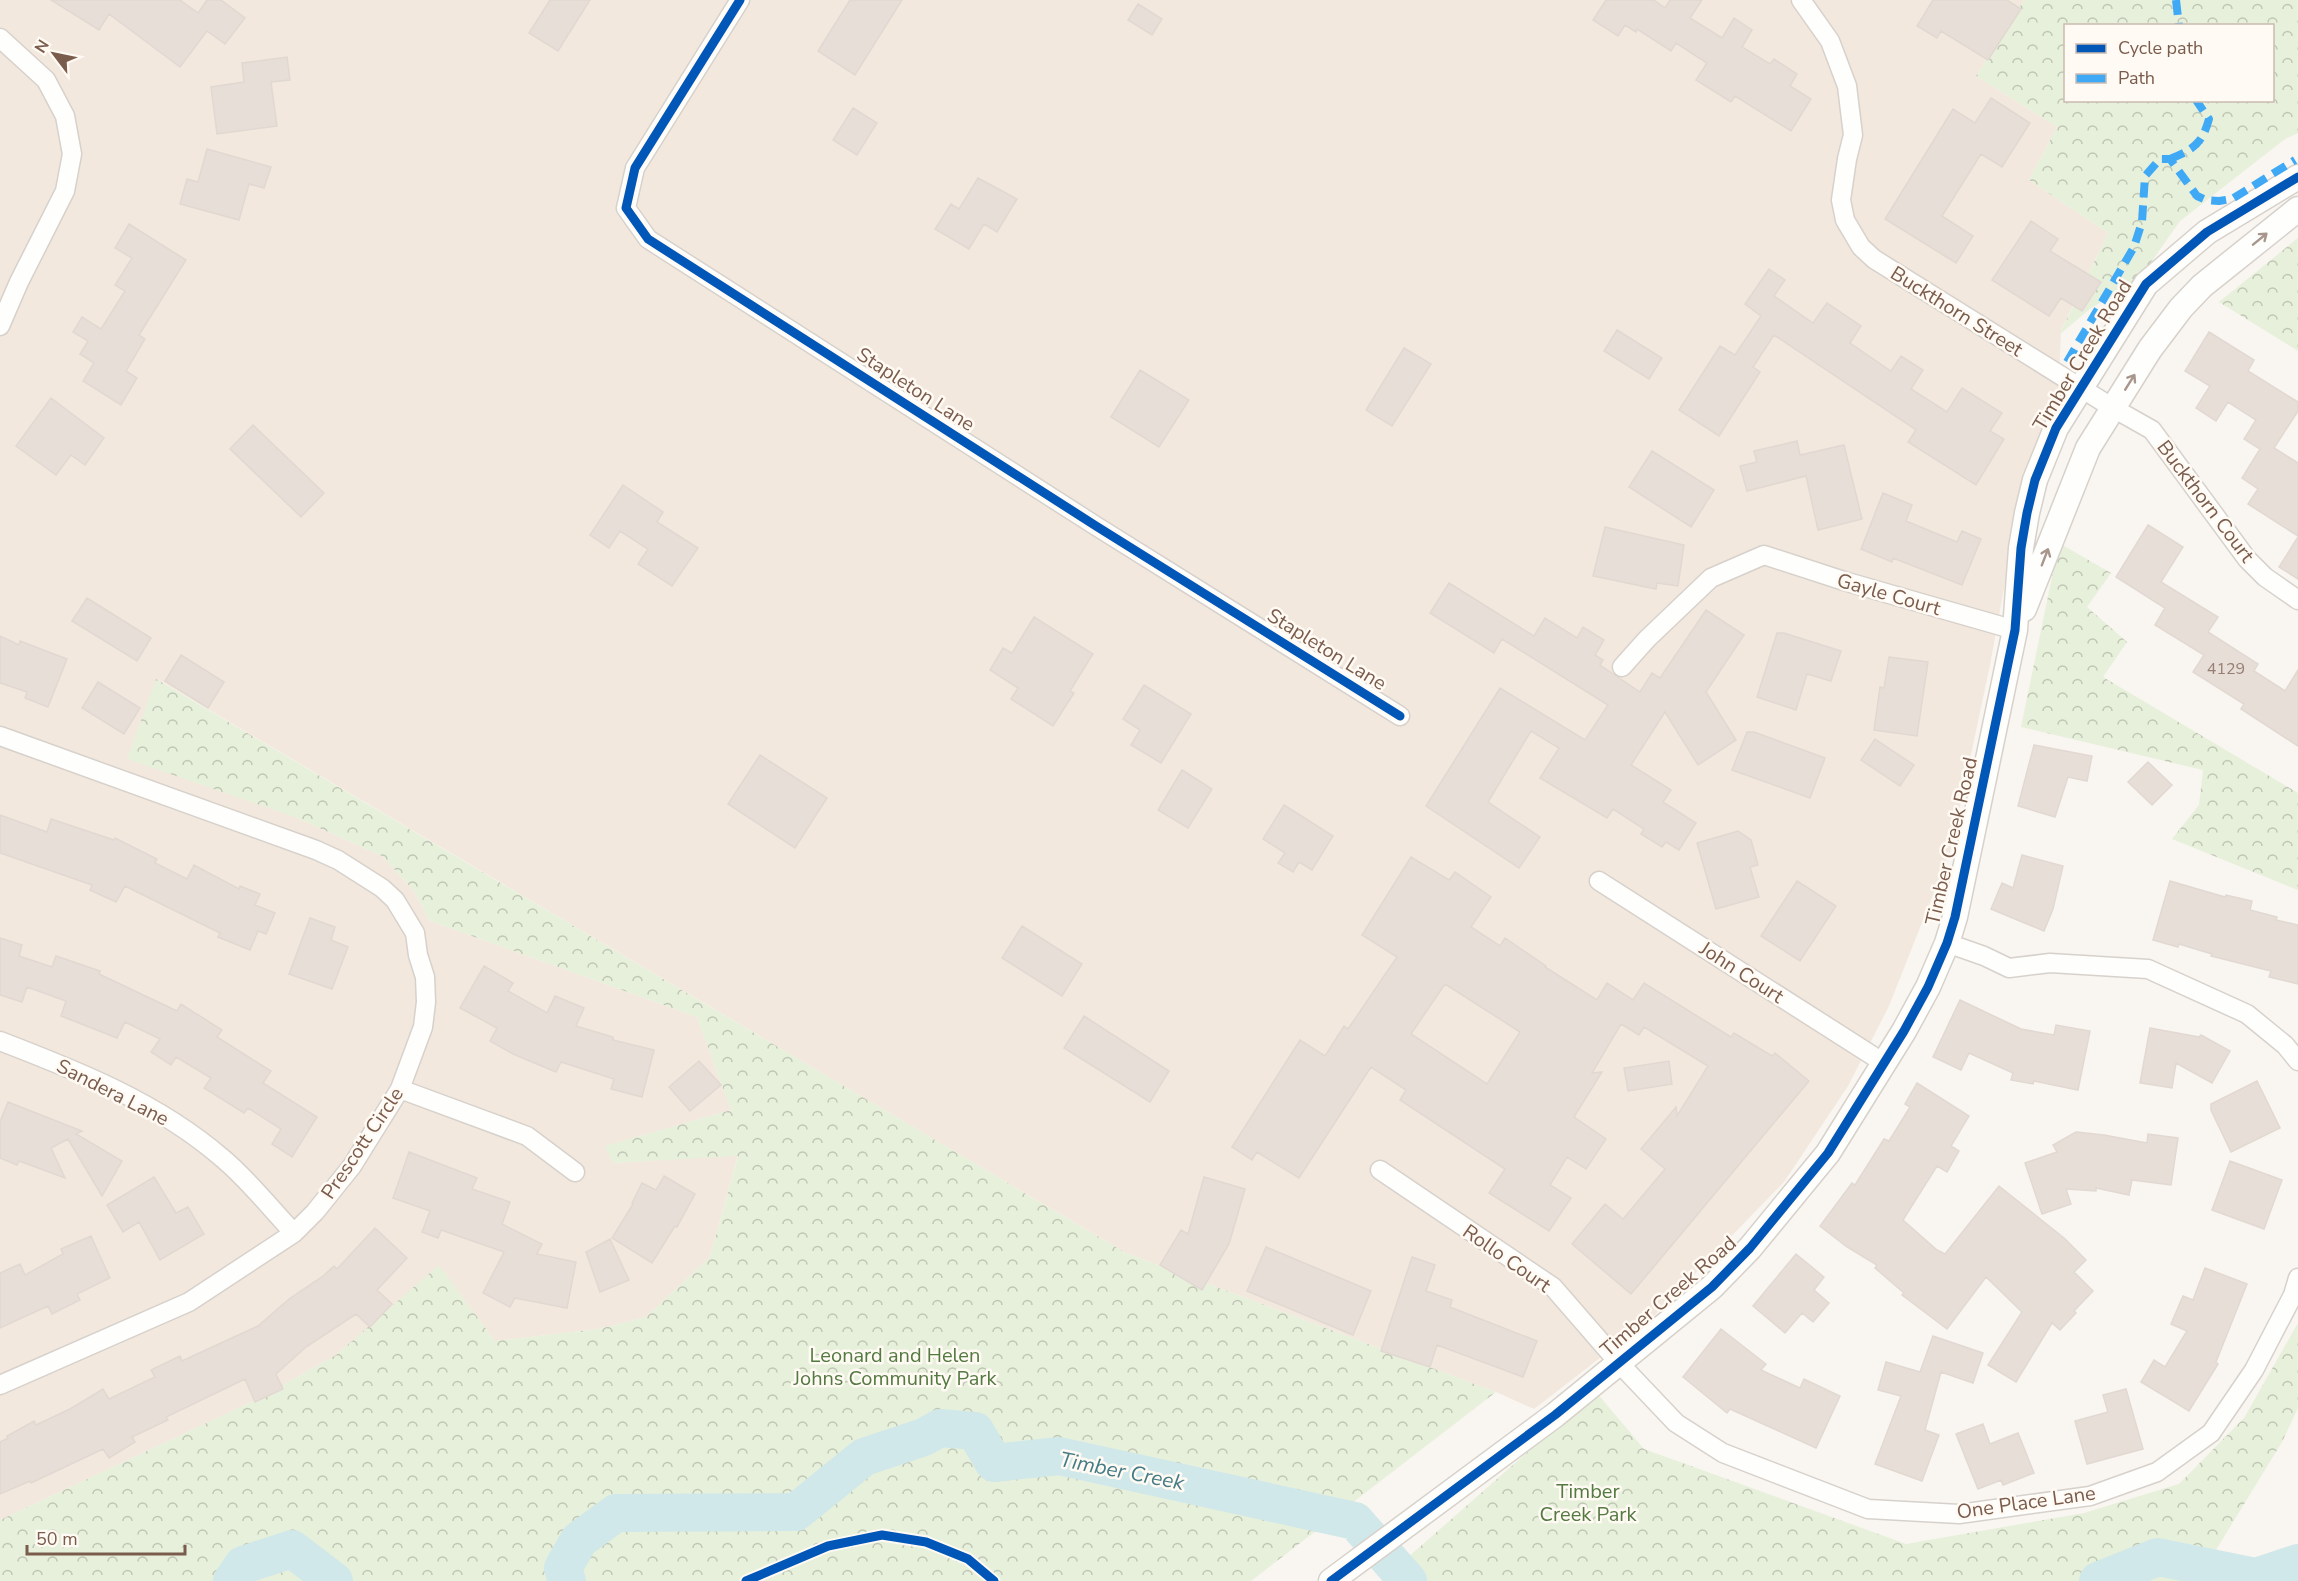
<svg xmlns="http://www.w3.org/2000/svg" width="2298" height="1581" font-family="'Nunito Sans',sans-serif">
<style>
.residential{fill:#f2e8de}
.forest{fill:url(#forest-crowns);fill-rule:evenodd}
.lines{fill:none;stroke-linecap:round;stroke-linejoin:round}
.river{stroke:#d0e8ea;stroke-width:38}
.building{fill:#e6ded7;stroke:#e2d8d2;stroke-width:1.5;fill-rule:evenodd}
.minor-casing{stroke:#d7d1cb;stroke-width:21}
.tertiary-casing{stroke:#d7d1cb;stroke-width:27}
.minor{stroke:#fefefd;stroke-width:18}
.tertiary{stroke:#fefefd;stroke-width:24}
.quiet{stroke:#3fa9f5;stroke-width:8;stroke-dasharray:15 8;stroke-linecap:butt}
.cycleway-casing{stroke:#fffaf3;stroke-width:13}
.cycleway{stroke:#0057b8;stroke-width:9}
.oneway{stroke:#a8958b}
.labels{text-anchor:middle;stroke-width:5;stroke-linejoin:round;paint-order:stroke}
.number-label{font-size:16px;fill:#977e72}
.street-label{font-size:20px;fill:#7a5c4d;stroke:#fffaf3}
.park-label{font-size:20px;fill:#537a41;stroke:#fffaf3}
.water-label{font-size:21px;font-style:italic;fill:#437c86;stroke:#fffaf3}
</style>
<defs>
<pattern id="forest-crowns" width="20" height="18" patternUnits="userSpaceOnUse" patternTransform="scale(1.5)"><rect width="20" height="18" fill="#e7f0db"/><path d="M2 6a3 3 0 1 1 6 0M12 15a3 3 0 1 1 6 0" fill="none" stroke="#c0c6b4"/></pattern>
</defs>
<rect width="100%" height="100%" fill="#f9f5f0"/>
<path class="residential" d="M0,0H2024L1976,76L2057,127L2029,180L2108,233L2061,330L2058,402L2017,517L1990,665L1951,849L1889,1006L1848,1086L1784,1182L1653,1317L1534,1409L1496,1392L1126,1253L157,679L297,818L382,856L414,891L430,921L697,1017L731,1110L606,1146L613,1163L738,1155L710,1257L646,1317L598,1329L495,1341L439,1266L336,1355L262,1397L0,1520Z"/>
<path class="forest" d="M2024,0H2298V133L2285,139L2180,221L2137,282L2091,308L2059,335L2108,233L2029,180L2057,127L1976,76ZM2066,26H2272V100H2066Z
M2298,238V351L2219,302Z
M2059,543L2111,573L2087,607L2127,642L2103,677L2298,793V890L2172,839L2199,805L2203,770L2021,727Z
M156,679L1126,1253L1496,1392L1251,1581H0V1520L262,1397L336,1355L439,1265L495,1341L598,1329L646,1317L710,1257L738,1156L613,1163L605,1146L731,1110L697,1017L430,921L414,891L382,856L297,818L127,759Z
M2298,1323V1408L2282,1442L2197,1581H1381L1596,1392L1644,1449L1906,1544L2084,1513L2179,1484L2244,1418Z"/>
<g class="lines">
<path class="river" d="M232,1581L243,1565L292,1549L334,1581
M567,1581L563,1568L579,1540L616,1513L796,1512L864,1457L924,1437L940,1428L975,1431L994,1463L1059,1456L1355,1521L1408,1581
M2098,1581L2158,1557L2256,1577L2298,1563"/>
</g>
<path class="building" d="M51,0H180L198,13L207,0H221L245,18L225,44L207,31L180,67L109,14L99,30Z
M550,0H590L558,51L529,33Z
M850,0H902L855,75L818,51Z
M1606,0H1654L1665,8L1670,0H1702L1690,18L1722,38L1734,18L1752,30L1742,47L1770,64L1774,59L1797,74L1790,86L1811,99L1791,131L1735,96L1731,102L1696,80L1707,63L1676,43L1671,51L1637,29L1636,32L1625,25L1618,36L1593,20Z
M1933,0H2007L2021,9L1988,60L1941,31L1937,38L1917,26Z
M1138,4L1162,19L1152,35L1128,20Z
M287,57L290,80L271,82L277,126L217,134L211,87L244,82L242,63Z
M1991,98L2030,123L2002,167L1981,154L1942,216L1973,236L1956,263L1885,219L1953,109L1975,123Z
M853,108L877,123L857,155L833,140Z
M207,149L271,167L264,188L249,184L239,220L180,204L187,179L198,182Z
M978,178L1017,199L997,232L984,224L969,249L935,229L951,204L959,209Z
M2031,221L2058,239L2050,251L2101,282L2082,311L2061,298L2049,316L1992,280Z
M129,224L186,260L139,335L145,339L126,371L137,378L121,405L83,381L94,363L80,354L88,341L73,332L82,317L101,329L125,291L115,285L132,258L115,248Z
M1769,269L1785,280L1774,296L1813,323L1827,303L1861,326L1850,343L1891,371L1901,356L1923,370L1911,389L1947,412L1962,388L2002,413L1990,431L2004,439L1976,485L1908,442L1916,430L1774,335L1753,367L1760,372L1719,436L1679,410L1720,346L1735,355L1761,316L1745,304Z
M1617,330L1662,358L1649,379L1604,351Z
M2209,332L2254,360L2248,371L2298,402V411L2274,448L2298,463V536L2248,504L2258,489L2242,478L2260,449L2244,439L2256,420L2228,402L2216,421L2196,408L2210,386L2185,371Z
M1404,348L1431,364L1392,426L1366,410Z
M1140,370L1189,400L1159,447L1111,417Z
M51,398L104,438L85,465L71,455L56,475L16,446Z
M253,425L324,493L301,517L230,449Z
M1797,441L1800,455L1844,445L1862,519L1818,530L1806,476L1747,491L1740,466L1757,462L1754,451Z
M1652,451L1714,490L1691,527L1629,487Z
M623,485L663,512L657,522L698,548L672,586L638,564L648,549L620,531L609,548L590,535Z
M1883,493L1912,505L1906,521L1957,542L1962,531L1981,539L1962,585L1893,558L1892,562L1861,549Z
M2148,525L2183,547L2161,582L2218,617L2208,632L2258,664L2254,671L2285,691L2298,670V746L2241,709L2244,704L2193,672L2204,655L2155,625L2165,608L2116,577Z
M1605,527L1684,545L1678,586L1657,583L1656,589L1593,576Z
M2298,537V579L2279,567Z
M1449,583L1534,636L1545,618L1577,638L1583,627L1604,640L1595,655L1603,660L1600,665L1640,692L1652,673L1660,678L1706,610L1744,635L1706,692L1736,740L1698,765L1665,712L1631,765L1671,790L1663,802L1696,823L1679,850L1666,842L1662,847L1641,834L1644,829L1613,809L1607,818L1540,778L1559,748L1531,731L1488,802L1540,837L1519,868L1426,806L1500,688L1585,740L1608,705L1502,639L1494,653L1430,613Z
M87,598L151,638L137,661L72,621Z
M1034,617L1093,654L1070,691L1074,693L1053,726L1011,699L1018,688L990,670L1003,648L1012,653Z
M1777,633H1784L1841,651L1831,681L1807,674L1796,710L1757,697Z
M0,636L19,645L20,641L67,659L48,707L25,698L27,692L0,683Z
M181,655L224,682L208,708L165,681Z
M1889,657L1928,662L1917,736L1874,730L1880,687L1884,688Z
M98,682L140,708L124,734L82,708Z
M1144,685L1191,714L1161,763L1131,745L1140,730L1123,719Z
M1747,732H1754L1825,758L1810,798L1732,770Z
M1875,739L1914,765L1900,786L1861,760Z
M2034,745L2092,756L2087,781L2068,777L2055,817L2018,806Z
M760,755L827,798L795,848L728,804Z
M2148,762L2172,785L2152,805L2128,782Z
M1182,770L1212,789L1188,828L1158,810Z
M1284,805L1333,836L1312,870L1299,862L1293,872L1278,863L1285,853L1263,839Z
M0,815L47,832L51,819L114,840L115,838L157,859L155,863L187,879L194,865L239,889L240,886L260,894L255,905L275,913L266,934L258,931L250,950L218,937L220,933L125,886L116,902L90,890L92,885L0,853Z
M1738,831L1751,840L1758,865L1750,867L1759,897L1716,909L1697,843Z
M2022,855L2063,866L2053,909L2044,931L1991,909L2002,883L2013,888Z
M1411,857L1449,880L1455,872L1491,897L1471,927L1500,946L1505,938L1546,966L1545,967L1597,1000L1607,983L1633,1000L1644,983L1731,1037L1734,1033L1772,1056L1775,1053L1809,1081L1631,1294L1572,1244L1605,1204L1623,1219L1665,1169L1641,1149L1676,1107L1677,1116L1708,1066L1644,1027L1639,1035L1621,1024L1592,1073L1602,1072L1574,1117L1606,1139L1586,1169L1567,1157L1550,1185L1571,1198L1549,1231L1489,1193L1505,1169L1400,1100L1406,1090L1371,1067L1299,1178L1257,1152L1252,1160L1232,1147L1300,1040L1325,1056L1344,1026L1348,1029L1397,957L1362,935ZM1445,984L1520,1032L1487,1084L1411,1034Z
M1797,881L1836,906L1800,961L1761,936Z
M2170,881L2225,897L2226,895L2252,901L2250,910L2277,917L2276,920L2298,925V984L2269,977L2271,971L2211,956L2212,954L2179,944L2178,947L2153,940Z
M310,918L335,927L331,940L348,947L332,989L289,974Z
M1022,926L1082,964L1062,996L1002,958Z
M0,938L22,945L19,956L52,967L56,956L100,971L99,974L177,1011L181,1004L222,1030L217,1037L271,1071L263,1083L317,1117L292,1157L272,1144L281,1129L248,1108L244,1113L204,1088L211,1078L176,1057L171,1065L151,1052L160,1039L125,1022L117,1038L61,1016L66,1001L27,987L22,1002L0,995Z
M484,966L513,983L508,991L547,1013L555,996L584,1008L576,1026L613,1037V1040L654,1050L642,1097L611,1089L614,1079L561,1062L556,1072L513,1054L490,1041L497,1028L460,1008Z
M1960,1000L2021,1029L2054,1035L2056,1025L2090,1031L2078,1090L2034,1081L2033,1084L2011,1080L2013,1073L1969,1053L1961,1070L1933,1057Z
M1084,1016L1169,1071L1150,1102L1064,1048Z
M2150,1028L2199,1037L2201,1035L2230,1051L2212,1083L2176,1063L2172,1088L2140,1083Z
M699,1061L721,1085L690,1111L669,1087Z
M1669,1061L1672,1084L1628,1091L1624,1068Z
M2257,1081L2280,1128L2231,1152L2211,1110V1104Z
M1917,1083L1969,1116L1951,1146L1959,1151L1947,1172L1937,1166L1903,1220L1937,1250L1945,1254L1999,1186L2064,1238L2086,1260L2074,1272L2093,1291L2074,1311L2076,1313L2060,1330L2052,1323L2016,1382L1988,1365L2022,1312L1986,1277L1947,1329L1902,1295L1904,1293L1875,1268L1877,1265L1847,1247L1820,1226L1852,1183L1855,1185L1884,1139L1889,1141L1910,1107L1905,1104Z
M8,1102L82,1131L76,1134L122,1161L102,1196L68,1139L51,1148L65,1178L19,1161L17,1165L0,1158V1122Z
M2076,1132L2104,1135L2147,1143L2148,1134L2178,1138L2171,1185L2132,1180L2129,1195L2096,1188V1191L2066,1189L2071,1204L2042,1214L2025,1163L2057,1152L2053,1145Z
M409,1152L477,1178L472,1189L510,1202L502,1224L542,1244L537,1254L576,1262L567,1308L515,1298L510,1307L483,1293L504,1252L441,1230L438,1238L422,1232L430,1211L393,1198Z
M2230,1161L2282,1180L2264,1229L2212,1210Z
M664,1176L695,1194L677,1227L675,1226L652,1263L612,1238L633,1204L632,1203L642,1183L656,1190Z
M154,1177L176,1213L188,1207L204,1234L160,1260L139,1222L123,1232L107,1205Z
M1204,1177L1245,1189L1229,1244L1202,1290L1160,1265L1181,1230L1188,1234Z
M375,1228L407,1258L377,1290L392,1304L370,1327L356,1314L306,1347L276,1374L283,1389L255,1402L245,1379L166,1417L168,1420L132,1437L135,1442L109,1458L103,1449L31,1483L30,1481L0,1494V1442L8,1438L7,1436L34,1421L36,1425L70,1409L103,1389L109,1399L155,1377L151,1370L180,1356L182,1361L258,1326L289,1299L323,1276L334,1266L337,1269Z
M91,1236L110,1278L77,1294L80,1300L52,1314L48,1306L0,1328V1273L20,1264L25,1275L63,1254L61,1249Z
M610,1239L629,1280L600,1292L586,1252Z
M1266,1247L1371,1291L1353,1335L1247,1291Z
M1796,1254L1824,1277L1814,1290L1829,1303L1813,1322L1802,1313L1785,1333L1753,1306Z
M1412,1257L1435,1265L1426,1291L1452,1300L1450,1307L1537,1341L1523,1377L1437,1345L1430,1367L1381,1351Z
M2205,1268L2247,1284L2216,1362L2218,1364L2189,1411L2141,1382L2154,1360L2165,1367L2187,1331L2171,1324L2183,1296L2193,1300Z
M1721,1329L1766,1364L1761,1370L1800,1388L1804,1379L1840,1396L1816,1448L1730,1409L1727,1413L1683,1377Z
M1933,1336L1983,1353L1973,1383L1941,1372L1925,1430L1939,1435L1922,1481L1875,1464L1901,1396L1878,1390L1886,1362L1920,1372Z
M2126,1389L2143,1449L2087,1464L2075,1421L2108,1412L2103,1395Z
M1983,1424L1990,1444L2018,1433L2034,1473L2003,1485L2001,1480L1978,1489L1956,1434Z"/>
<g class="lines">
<g class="minor-casing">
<path id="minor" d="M740,0L635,168L626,208L648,239L1096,526L1400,716
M1801,0L1830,41L1847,86L1853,135L1847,159L1841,200L1845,220L1861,247L1874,259L2113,408L2152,430L2247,559L2265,577L2298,600
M0,38L46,80L65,116L72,154L65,191L19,282L0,326
M1622,667L1647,639L1711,578L1764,555L1844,581L2015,630
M0,736L316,850L338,860L382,888L395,900L415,933L418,955L425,977L426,1002L423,1027L400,1089L352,1166L315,1212L294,1233L189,1302L0,1385
M1599,881L1884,1063
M1947,943L1984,956L2009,968L2050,963L2148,969L2247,1014L2285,1045L2298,1061
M0,1041C78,1071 157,1102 221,1157C248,1179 270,1208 294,1233
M400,1089L527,1136L575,1172
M1380,1170L1553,1287L1619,1363L1676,1423L1723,1453L1868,1509L1959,1514L2090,1496L2157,1472L2211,1433L2254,1370L2293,1295L2298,1278"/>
</g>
<g class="tertiary-casing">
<path id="tertiary" d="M2024,609L2088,448L2150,349L2181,308L2202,286L2298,209
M1331,1581L1555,1415L1712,1287L1750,1248L1828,1153L1904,1031L1928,987L1947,943L1955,917L2015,630L2021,548L2027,513L2035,480L2056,428L2146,284L2207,232L2298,177"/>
</g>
<use href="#minor" class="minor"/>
<use href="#tertiary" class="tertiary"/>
<path class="quiet" d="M2176,0L2179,26
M2170,159C2194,149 2202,144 2209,119L2196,100
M2067,362L2134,247L2142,222L2145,176L2160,159H2170L2197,196L2206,200L2219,201L2232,199L2295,160"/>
<g class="cycleway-casing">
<path id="cycleway" d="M740,0L635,168L626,208L648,239L1096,526L1400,716
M746,1581L828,1546L882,1535L926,1542L968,1559L994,1581
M1331,1581L1555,1415L1712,1287L1750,1248L1828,1153L1904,1031L1928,987L1947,943L1955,917L2015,630L2021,548L2027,513L2035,480L2056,428L2146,284L2207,232L2298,177"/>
</g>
<use href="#cycleway" class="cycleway"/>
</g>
<defs><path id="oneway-shaft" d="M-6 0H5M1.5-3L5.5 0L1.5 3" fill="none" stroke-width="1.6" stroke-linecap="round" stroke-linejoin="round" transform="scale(1.5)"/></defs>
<g class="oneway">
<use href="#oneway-shaft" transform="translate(2260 239) rotate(-39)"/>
<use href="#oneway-shaft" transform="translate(2130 382) rotate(-58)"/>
<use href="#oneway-shaft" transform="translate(2045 557) rotate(-69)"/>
</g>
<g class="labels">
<g class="number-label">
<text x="2226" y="674">4129</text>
</g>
<g class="street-label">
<text transform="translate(1957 311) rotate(32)" y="7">Buckthorn Street</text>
<text transform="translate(2082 355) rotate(-59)" y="7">Timber Creek Road</text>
<text transform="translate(916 389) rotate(33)" y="7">Stapleton Lane</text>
<text transform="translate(2206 501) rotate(53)" y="7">Buckthorn Court</text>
<text transform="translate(1889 594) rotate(16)" y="7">Gayle Court</text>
<text transform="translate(1327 649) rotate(32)" y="7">Stapleton Lane</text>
<text transform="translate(1951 841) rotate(-77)" y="7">Timber Creek Road</text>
<text transform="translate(1742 972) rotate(33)" y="7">John Court</text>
<text transform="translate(113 1092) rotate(27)" y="7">Sandera Lane</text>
<text transform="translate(362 1143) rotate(-56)" y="7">Prescott Circle</text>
<text transform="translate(1507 1258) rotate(35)" y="7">Rollo Court</text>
<text transform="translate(1668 1296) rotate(-41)" y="7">Timber Creek Road</text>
<text transform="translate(2026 1502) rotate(-8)" y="7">One Place Lane</text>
</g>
<g class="park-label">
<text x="895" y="1362">Leonard and Helen<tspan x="895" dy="23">Johns Community Park</tspan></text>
<text x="1588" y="1498">Timber<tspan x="1588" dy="23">Creek Park</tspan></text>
</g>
<g class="water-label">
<text transform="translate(1122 1471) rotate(11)" y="7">Timber Creek</text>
</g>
</g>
<rect x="2064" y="24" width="210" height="78" fill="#fffaf3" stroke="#cabbb1" stroke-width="1.5"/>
<rect x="2076" y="44" width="30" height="9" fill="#0057b8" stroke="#cabbb1" stroke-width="1.5"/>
<text x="2118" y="54" font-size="18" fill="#7a5c4d">Cycle path</text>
<rect x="2076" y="74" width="30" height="9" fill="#3fa9f5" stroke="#cabbb1" stroke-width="1.5"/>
<text x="2118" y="84" font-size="18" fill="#7a5c4d">Path</text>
<g transform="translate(54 54) rotate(302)" stroke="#fffaf3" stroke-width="4.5" paint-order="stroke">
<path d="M0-4.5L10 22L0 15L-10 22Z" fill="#7a5c4d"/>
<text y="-9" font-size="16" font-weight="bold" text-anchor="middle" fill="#7a5c4d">N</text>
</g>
<path d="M27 1545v9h158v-9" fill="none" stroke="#7a5c4d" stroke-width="3"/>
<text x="36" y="1545" font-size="18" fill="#7a5c4d" stroke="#fffaf3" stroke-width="4.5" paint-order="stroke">50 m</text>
</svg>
